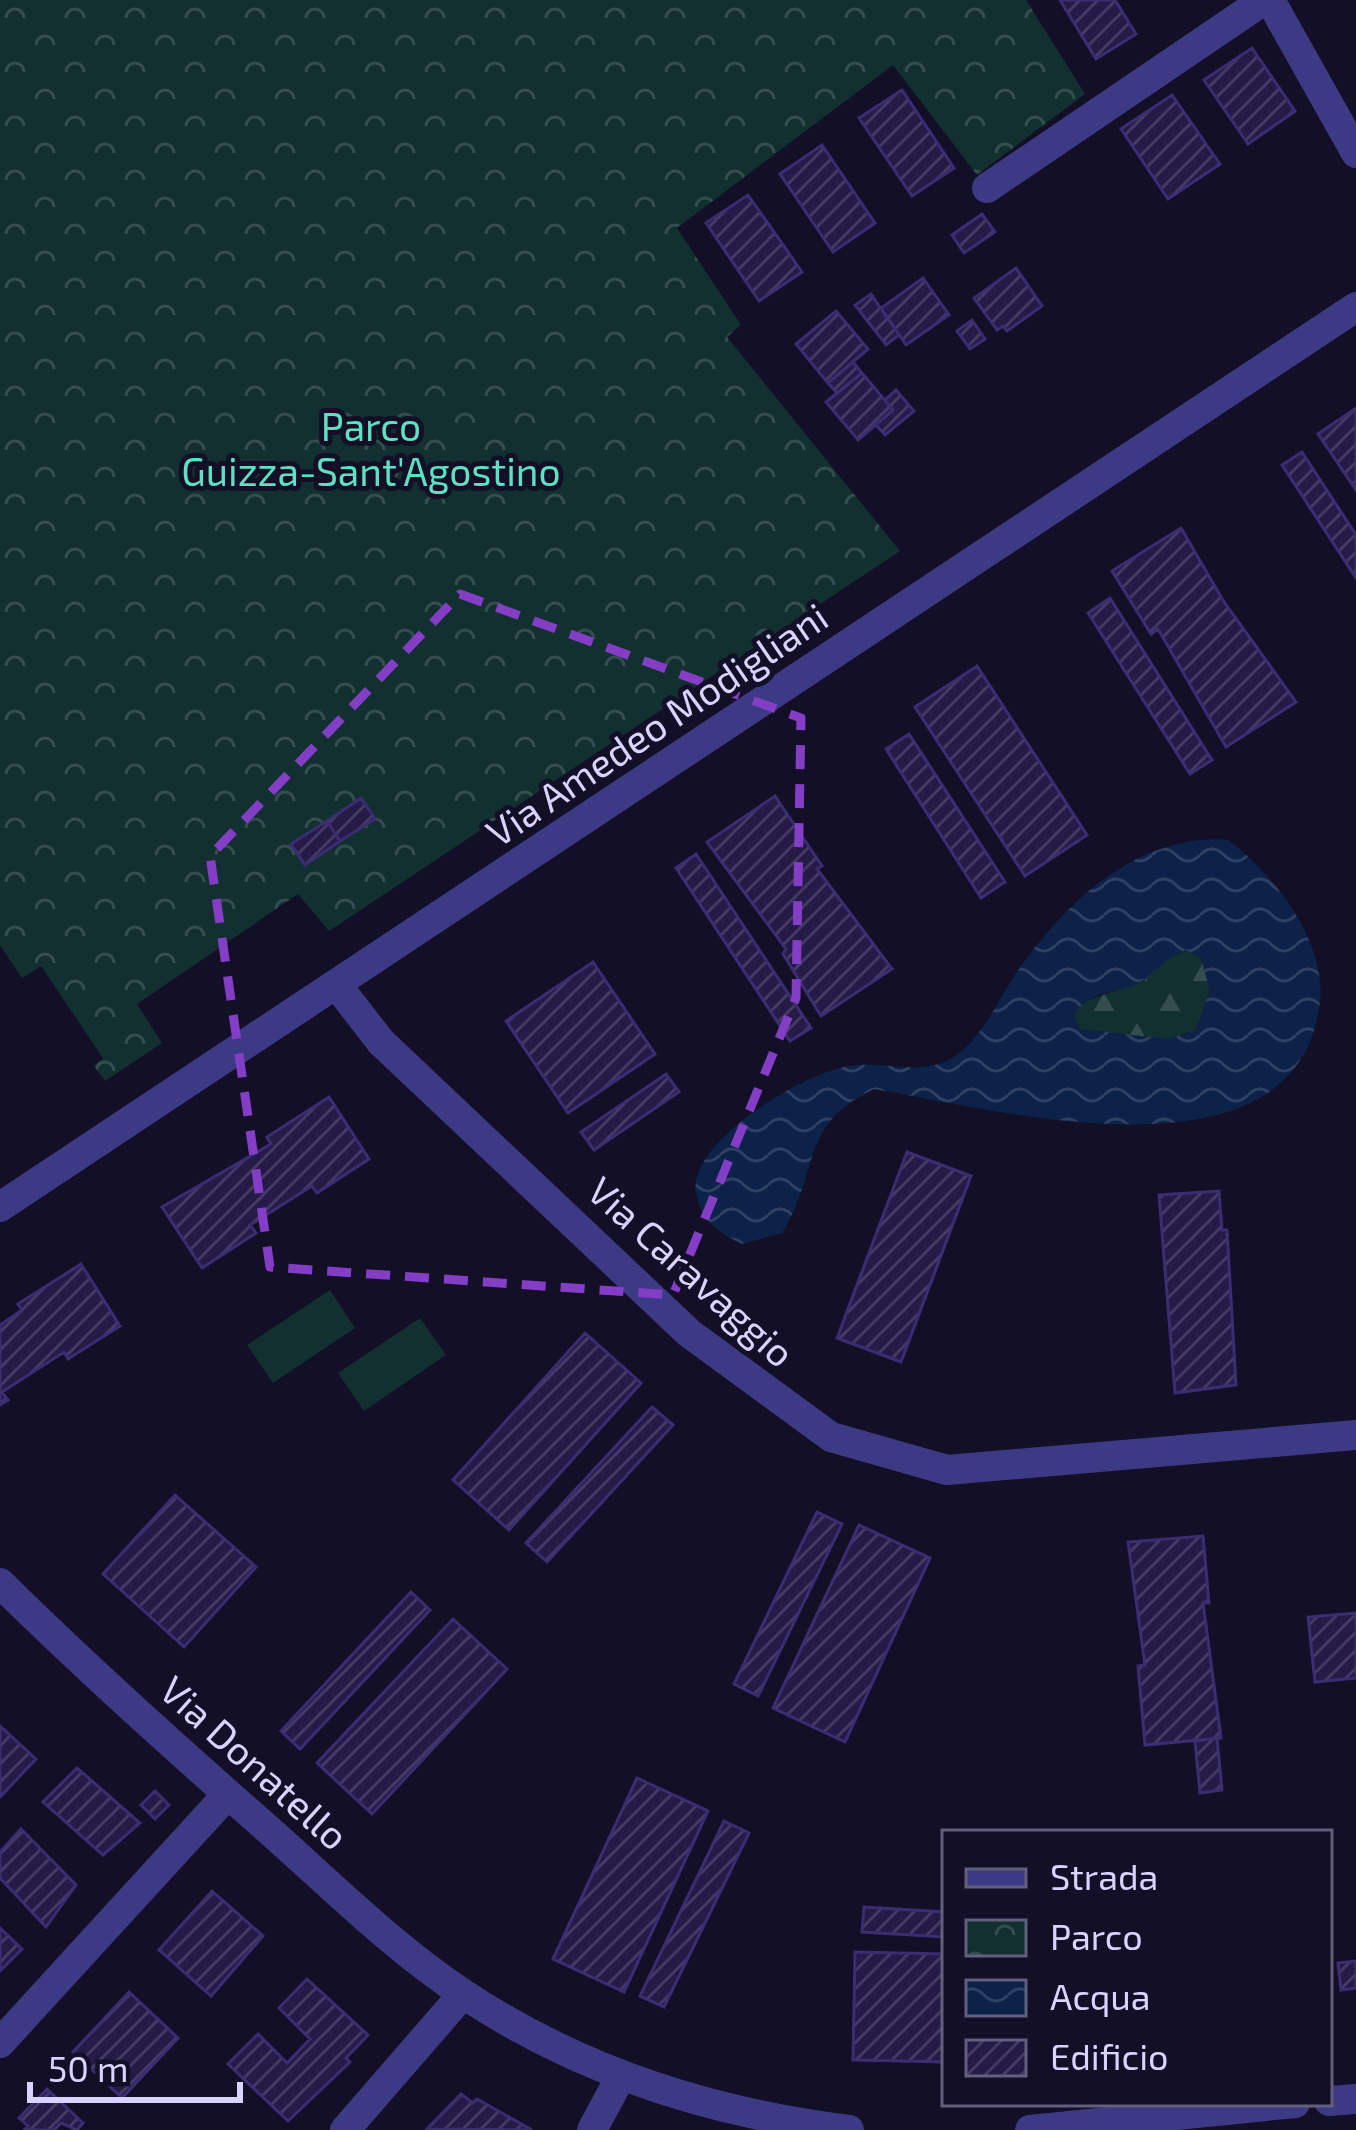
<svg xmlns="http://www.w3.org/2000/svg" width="1356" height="2130" font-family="'Exo 2',sans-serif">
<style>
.forest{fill:url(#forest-firs)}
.park{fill:url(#park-crowns)}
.pitch{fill:#12302f}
.water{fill:url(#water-waves);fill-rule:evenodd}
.building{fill:url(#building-hatch);stroke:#3b2d73;stroke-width:3}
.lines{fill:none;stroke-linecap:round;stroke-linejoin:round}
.minor{stroke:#3d3a85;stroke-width:30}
.marked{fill:none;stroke:#843dc5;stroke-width:9;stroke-dasharray:24 15;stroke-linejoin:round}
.labels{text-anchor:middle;stroke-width:10;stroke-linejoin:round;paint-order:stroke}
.park-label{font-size:39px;fill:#5fe0c0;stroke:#130f26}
.street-label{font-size:39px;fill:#d9d4ff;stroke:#130f26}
</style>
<defs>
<pattern id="forest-firs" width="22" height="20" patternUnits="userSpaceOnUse" patternTransform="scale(3)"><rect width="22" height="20" fill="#12302f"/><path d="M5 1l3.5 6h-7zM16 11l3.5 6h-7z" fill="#344d4e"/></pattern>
<pattern id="park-crowns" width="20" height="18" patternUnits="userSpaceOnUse" patternTransform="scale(3)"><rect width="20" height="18" fill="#12302f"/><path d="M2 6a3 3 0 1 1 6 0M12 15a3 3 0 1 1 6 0" fill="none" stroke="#344d4e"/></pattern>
<pattern id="water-waves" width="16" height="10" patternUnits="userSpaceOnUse" patternTransform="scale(3)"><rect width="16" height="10" fill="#0c2248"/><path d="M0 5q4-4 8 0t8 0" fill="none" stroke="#2f4163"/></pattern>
<pattern id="building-hatch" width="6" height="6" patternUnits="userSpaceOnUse" patternTransform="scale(3)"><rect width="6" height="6" fill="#241b47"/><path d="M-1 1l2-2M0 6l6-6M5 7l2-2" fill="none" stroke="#433b63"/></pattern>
</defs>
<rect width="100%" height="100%" fill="#130f26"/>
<path class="forest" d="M1187,950L1201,958L1210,990L1196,1030L1168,1039L1080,1030L1074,1015L1082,1002L1144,981L1159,962Z"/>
<path class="park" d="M0,0H1026L1085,94L977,175L893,65L677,228L741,325L727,337L900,551L329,931L298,894L137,1004L162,1043L105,1081L94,1066L103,1058L41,966L22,978L0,945Z"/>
<path class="pitch" d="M330,1290L355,1328L273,1383L247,1345Z
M420,1318L446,1355L364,1411L338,1373Z"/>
<path class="water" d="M1228,840C1273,873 1326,941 1320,1000C1301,1193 995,1109 874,1089C798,1125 821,1170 782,1233L742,1244C718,1232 701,1221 696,1193C687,1142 805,1072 849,1066C888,1060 929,1081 963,1050C985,1030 999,1000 1015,975C1064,904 1136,833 1228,840ZM1186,950L1201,958L1210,990L1196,1030L1168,1039L1080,1029L1074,1015C1091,986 1123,996 1145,979C1162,966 1165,959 1186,950Z"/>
<path class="building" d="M1060,0H1115L1136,34L1096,59Z
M1252,48L1295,111L1248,144L1204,80Z
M902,90L954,168L912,196L859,118Z
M1172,95L1220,164L1168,199L1121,129Z
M822,145L875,223L833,252L780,174Z
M748,195L802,272L759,301L706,223Z
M982,214L995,232L964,253L952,235Z
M1016,268L1042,306L1007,331L1003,326L997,330L974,298Z
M923,278L949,315L906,345L881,308Z
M871,294L899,335L886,345L855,305Z
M836,311L868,349L828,383L796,344Z
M972,320L985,339L970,349L957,331Z
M853,362L862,373L837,393L828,383Z
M862,373L893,410L858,440L826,402Z
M896,390L914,411L885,435L876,425L893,410L885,400Z
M1356,408V490L1318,434Z
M1302,452L1356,535V578L1282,465Z
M1181,528L1224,602L1296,702L1226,747L1158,629L1151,634L1112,571Z
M1110,598L1212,760L1190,774L1088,613Z
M977,666L1087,835L1025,876L915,707Z
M909,734L1005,882L981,898L886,749Z
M775,796L822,866L817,869L892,969L821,1016L783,954L786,949L707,842Z
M361,798L375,819L340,841L327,821Z
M327,821L340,841L305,865L291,844Z
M696,854L811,1028L790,1041L676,868Z
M593,962L655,1054L568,1113L506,1021Z
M666,1074L679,1092L594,1150L581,1132Z
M329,1097L369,1159L317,1193L312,1186L250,1225L256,1233L202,1268L162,1207L271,1144L267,1137Z
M907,1152L971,1176L901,1362L837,1338Z
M1219,1191L1222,1230H1227L1236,1385L1175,1393L1159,1195Z
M81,1264L120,1326L68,1359L64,1352L2,1392L8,1400L0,1405V1325L22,1310L18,1304Z
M585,1333L641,1383L509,1530L453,1480Z
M652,1407L673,1425L547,1562L526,1543Z
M175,1495L256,1567L184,1647L103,1574Z
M817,1512L842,1524L758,1696L734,1684Z
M859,1525L930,1558L845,1742L773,1708Z
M1203,1536L1209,1603H1203L1221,1738L1145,1745L1138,1666L1145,1665L1128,1542Z
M411,1592L430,1610L300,1749L281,1731Z
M1356,1613V1678L1315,1682L1308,1617Z
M453,1619L507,1669L372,1814L317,1763Z
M0,1726L36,1759L0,1797Z
M1217,1738L1222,1790L1200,1793L1195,1741Z
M77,1768L140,1823L103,1855L43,1802Z
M637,1778L708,1811L624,1992L553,1959Z
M155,1791L169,1805L155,1819L141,1805Z
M724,1821L749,1833L664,2007L640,1996Z
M21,1829L76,1885L46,1927L0,1878V1852Z
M212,1891L263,1936L211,1996L159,1950Z
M864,1907L945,1912V1937L862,1932Z
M0,1928L22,1949L0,1971Z
M855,1952L945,1954V2062L853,2060Z
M1356,1961V1988L1341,1990L1338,1963Z
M307,1979L368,2035L346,2058L350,2062L288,2121L228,2064L258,2034L287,2063L310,2039L279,2008Z
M129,1992L178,2038L122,2098L73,2052Z
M47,2089L83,2123L77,2130L61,2123L54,2130H24L28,2126L19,2118Z
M461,2094L473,2103L477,2099L532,2130L427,2129Z"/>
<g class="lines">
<path class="minor" d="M1270,0L1356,153
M987,188L1264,0
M336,984L381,1042L689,1333L831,1437L947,1470L1356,1435
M0,1207L1356,307
M0,1583C84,1666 173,1746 262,1824C327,1881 392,1947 465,1995C580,2071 712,2113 849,2130
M0,2043L228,1794
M1329,2101L1356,2099
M345,2130L463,1994
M592,2130L621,2076
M1030,2130L1295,2103"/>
</g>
<path class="marked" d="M460,594L801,718L796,998L673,1295L270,1267L210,856Z"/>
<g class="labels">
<g class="park-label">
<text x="371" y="441">Parco<tspan x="371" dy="45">Guizza-Sant'Agostino</tspan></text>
</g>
<g class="street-label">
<text transform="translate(657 725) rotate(-34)" y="14">Via Amedeo Modigliani</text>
<text transform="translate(691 1272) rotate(42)" y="14">Via Caravaggio</text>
<text transform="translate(254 1763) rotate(42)" y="14">Via Donatello</text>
</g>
</g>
<rect x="942" y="1830" width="390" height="276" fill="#130f26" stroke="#625e7d" stroke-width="3"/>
<rect x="966" y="1869" width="60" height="18" fill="#3d3a85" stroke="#625e7d" stroke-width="3"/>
<text x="1050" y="1890" font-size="36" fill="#d9d4ff">Strada</text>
<rect x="966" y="1920" width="60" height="36" fill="url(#park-crowns)" stroke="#625e7d" stroke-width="3"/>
<text x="1050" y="1950" font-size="36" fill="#d9d4ff">Parco</text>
<rect x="966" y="1980" width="60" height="36" fill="url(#water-waves)" stroke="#625e7d" stroke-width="3"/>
<text x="1050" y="2010" font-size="36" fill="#d9d4ff">Acqua</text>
<rect x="966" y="2040" width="60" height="36" fill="url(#building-hatch)" stroke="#625e7d" stroke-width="3"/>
<text x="1050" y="2070" font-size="36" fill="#d9d4ff">Edificio</text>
<path d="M30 2082v18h210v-18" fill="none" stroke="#d9d4ff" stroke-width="6"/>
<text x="48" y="2082" font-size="36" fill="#d9d4ff" stroke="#130f26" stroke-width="9" paint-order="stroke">50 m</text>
</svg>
